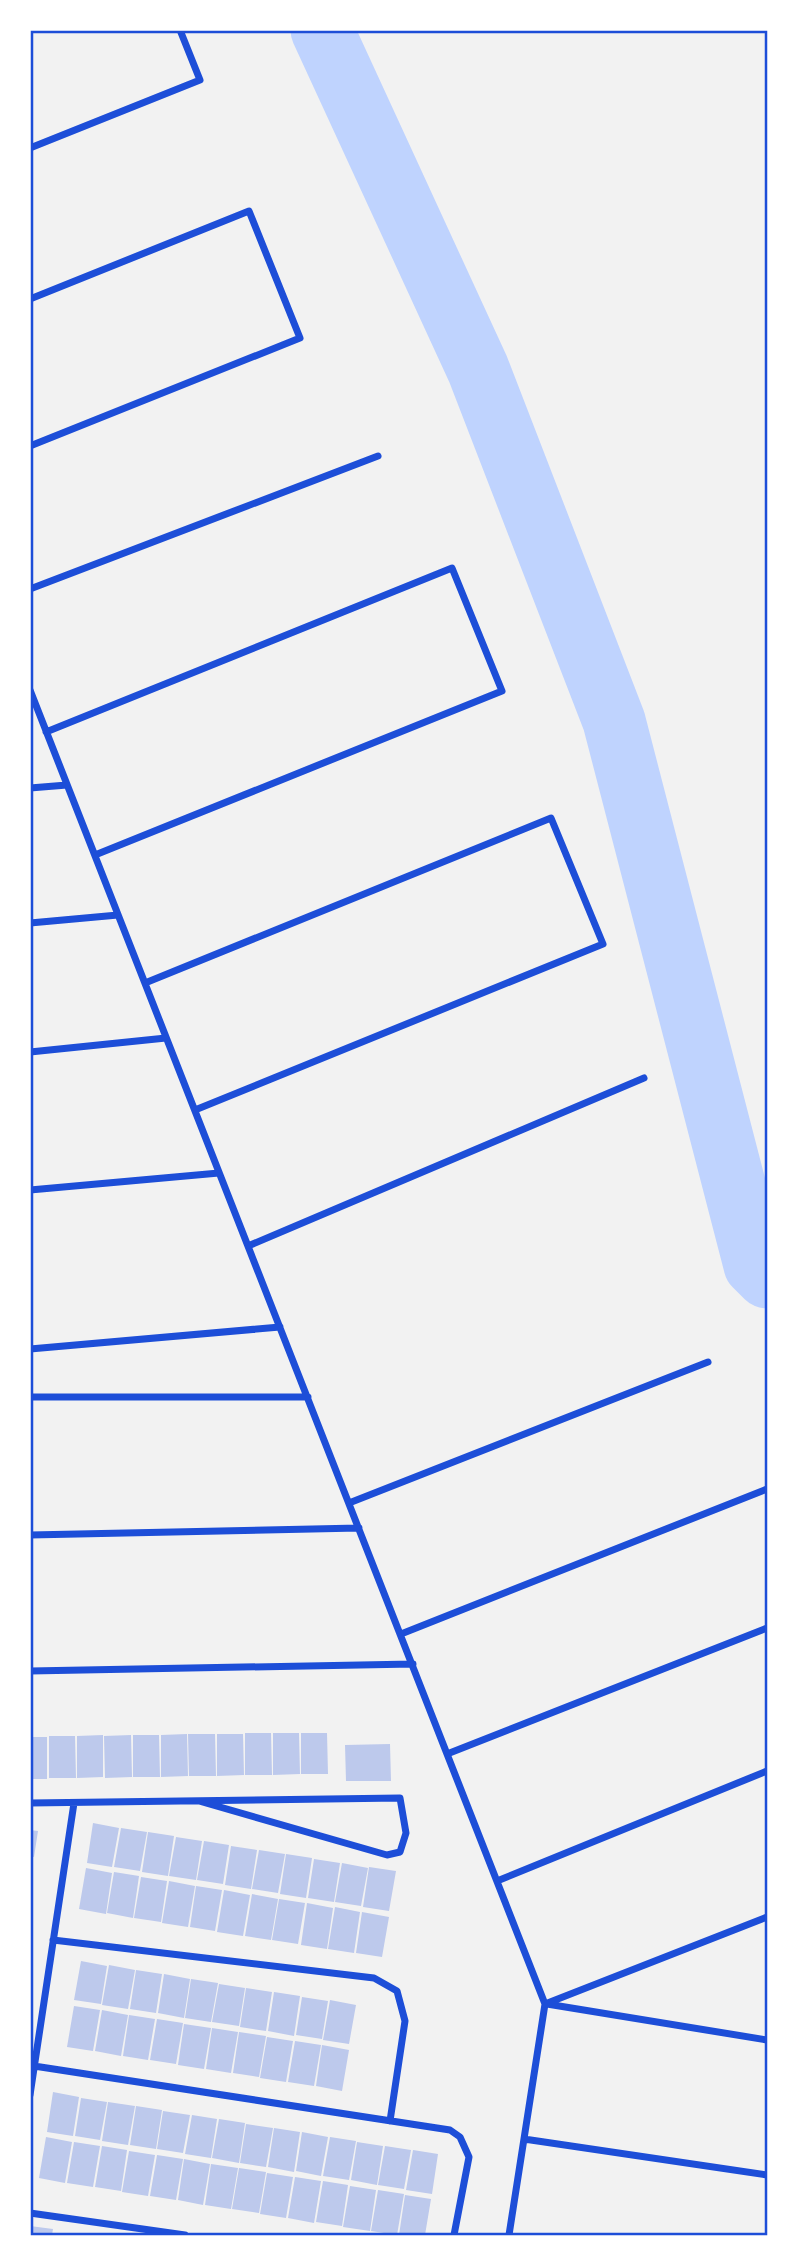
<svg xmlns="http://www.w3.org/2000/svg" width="797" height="2265" font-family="'Open Sans',sans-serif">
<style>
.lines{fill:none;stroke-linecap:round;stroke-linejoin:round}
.river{stroke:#bfd3fe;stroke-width:63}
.building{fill:#bdc9ec}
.minor{stroke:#1d4ed8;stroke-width:7}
.neatline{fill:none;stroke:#1d4ed8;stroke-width:2.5}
</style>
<rect width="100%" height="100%" fill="#f2f2f2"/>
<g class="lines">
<path class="river" d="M322,30L478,369L614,721L755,1265L767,1277"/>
</g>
<path class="building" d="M245,1733H271L272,1775H245Z
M273,1733H299L300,1774L273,1775Z
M301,1733H327L328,1774H301Z
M187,1734L188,1776L161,1777V1735Z
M188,1734H215L216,1776H189Z
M217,1734H243L244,1775L217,1776Z
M103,1735V1777L77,1778V1736Z
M131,1735L132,1777L105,1778L104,1736Z
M133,1735H159L160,1777H133Z
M49,1736H75L76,1778H49Z
M30,1737H47V1779H30Z
M390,1744L391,1781H346L345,1745Z
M93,1823L119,1828L112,1867L87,1863Z
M121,1828L147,1832L140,1871L114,1867Z
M30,1830L38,1831L34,1857L30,1856Z
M148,1832L174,1836L168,1876L142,1872Z
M176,1837L202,1841L196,1880L169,1876Z
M204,1841L229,1845L223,1884L197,1880Z
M231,1846L257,1850L251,1889L225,1885Z
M259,1850L285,1854L278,1893L252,1889Z
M286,1854L312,1858L306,1898L280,1894Z
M314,1859L340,1863L334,1902L308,1898Z
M342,1863L368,1868L361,1906L335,1902Z
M369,1867L396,1871L389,1911L363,1907Z
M86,1868L112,1873L106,1914L79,1909Z
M114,1872L139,1876L133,1918L107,1913Z
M141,1877L167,1881L161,1922L134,1918Z
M169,1881L195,1886L188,1927L162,1923Z
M196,1886L222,1890L215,1931L190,1927Z
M224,1890L250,1895L243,1936L217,1932Z
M252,1894L278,1899L271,1940L245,1936Z
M279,1899L305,1903L298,1944L272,1940Z
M307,1903L333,1908L327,1949L301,1945Z
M335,1907L360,1912L354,1953L328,1949Z
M362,1912L389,1917L382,1957L356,1953Z
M81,1961L107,1966L101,2004L74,2000Z
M109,1965L135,1970L128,2009L102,2005Z
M136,1970L162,1974L156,2013L130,2009Z
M164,1974L190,1979L184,2018L158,2013Z
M191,1979L218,1983L211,2022L185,2018Z
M219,1984L245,1988L239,2026L212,2022Z
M246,1988L272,1992L266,2031L240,2027Z
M274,1992L300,1996L294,2036L268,2031Z
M302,1997L328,2001L322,2039L296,2035Z
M330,2000L356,2005L349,2044L323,2040Z
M74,2006L100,2010L93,2051L67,2047Z
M102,2010L128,2015L121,2056L95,2051Z
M129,2015L155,2019L148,2060L123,2056Z
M157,2019L183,2023L176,2064L150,2060Z
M184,2024L211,2028L204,2069L178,2065Z
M212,2028L238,2032L231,2073L206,2069Z
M239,2032L266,2036L259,2077L233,2073Z
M267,2037L293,2041L286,2082L260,2078Z
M295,2041L321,2045L314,2086L288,2082Z
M322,2045L349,2050L342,2091L316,2086Z
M53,2092L79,2097L73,2136L47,2132Z
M81,2098L107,2102L100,2140L75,2136Z
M108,2102L135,2106L128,2145L102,2141Z
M136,2106L162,2110L156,2149L130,2145Z
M163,2111L190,2115L183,2153L157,2149Z
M192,2115L217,2119L211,2158L185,2154Z
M219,2119L245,2123L239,2163L212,2158Z
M246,2124L273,2128L266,2167L240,2163Z
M274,2128L300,2132L294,2172L268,2167Z
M302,2132L328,2137L321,2176L296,2171Z
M46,2137L72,2142L65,2183L39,2178Z
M330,2137L356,2141L349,2180L323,2176Z
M74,2142L100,2146L93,2187L67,2183Z
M357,2142L383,2146L377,2185L351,2180Z
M102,2146L127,2150L121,2191L95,2187Z
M385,2146L411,2150L404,2189L378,2185Z
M413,2150L438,2154L432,2194L406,2190Z
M129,2151L155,2155L148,2196L122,2192Z
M157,2155L183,2159L176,2200L150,2196Z
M184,2159L210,2164L203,2205L178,2200Z
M211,2164L238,2168L231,2209L205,2205Z
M239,2168L266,2172L259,2213L232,2209Z
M267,2173L293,2177L286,2218L260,2214Z
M295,2177L321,2181L314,2223L288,2218Z
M323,2181L348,2185L342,2226L316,2222Z
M350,2186L376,2190L370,2231L343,2227Z
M378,2190L404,2194L397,2235L371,2231Z
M405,2195L431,2199L425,2235H399Z
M30,2226L53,2229L52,2235H30Z"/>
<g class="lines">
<path class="minor" d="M30,148L200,80L180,30
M30,299L249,211L300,338L30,446
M30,589L378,456
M30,690L545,2004L509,2235
M46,732L452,568L502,691L95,855
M30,788L67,785
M30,923L118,915
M145,983L551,818L603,944L195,1110
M30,1052L166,1038
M30,1190L219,1173
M248,1246L644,1078
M30,1349L280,1327
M30,1397H308
M349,1503L708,1362
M30,1535L359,1528
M401,1634L767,1489
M30,1671L413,1664
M447,1754L767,1628
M30,1803L400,1798L406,1833L400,1852L387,1855L199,1801
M497,1881L767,1771
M53,1940L374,1978L397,1991L405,2021L390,2121
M545,2004L767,1917
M547,2004L767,2040
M34,2066L450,2130L460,2137L469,2157L454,2235
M30,2095L74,1803
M524,2139L767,2175
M30,2213L185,2235"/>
</g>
<rect width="797" height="2265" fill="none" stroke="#ffffff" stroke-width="63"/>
<rect x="32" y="32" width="734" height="2202" class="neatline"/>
</svg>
